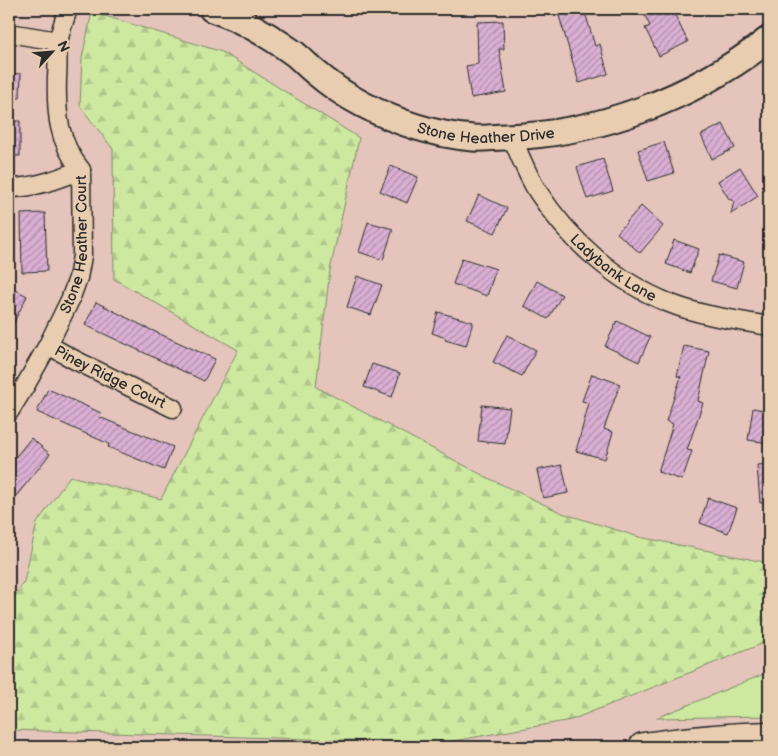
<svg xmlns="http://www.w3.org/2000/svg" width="778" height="756" font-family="'Balsamiq Sans',sans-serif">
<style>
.forest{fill:url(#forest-firs);stroke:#7c8a66}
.park{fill:#cde9a0;stroke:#7c8a66}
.building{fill:url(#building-hatch);stroke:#2b2b2b}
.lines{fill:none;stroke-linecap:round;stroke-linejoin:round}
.street-casing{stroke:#2b2b2b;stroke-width:21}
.secondary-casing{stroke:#2b2b2b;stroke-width:29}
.highway-casing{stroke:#2b2b2b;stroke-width:31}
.street{stroke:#e9cdb0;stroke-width:18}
.secondary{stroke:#e9cdb0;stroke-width:25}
.highway{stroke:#e9cdb0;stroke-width:28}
.labels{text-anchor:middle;stroke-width:4.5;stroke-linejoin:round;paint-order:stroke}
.street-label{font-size:15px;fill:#2b2b2b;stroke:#e9cdb0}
</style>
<defs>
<pattern id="forest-firs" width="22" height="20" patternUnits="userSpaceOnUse" patternTransform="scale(1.25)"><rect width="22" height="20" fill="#cde9a0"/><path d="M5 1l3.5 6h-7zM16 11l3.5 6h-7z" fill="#b0c88a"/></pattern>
<pattern id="building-hatch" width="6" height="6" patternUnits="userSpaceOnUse" patternTransform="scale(1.25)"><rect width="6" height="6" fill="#daafd4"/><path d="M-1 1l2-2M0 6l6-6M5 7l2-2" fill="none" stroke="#b18fac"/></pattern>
</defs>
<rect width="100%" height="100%" fill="#e4c4bb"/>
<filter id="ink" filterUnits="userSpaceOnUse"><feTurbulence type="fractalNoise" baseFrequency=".02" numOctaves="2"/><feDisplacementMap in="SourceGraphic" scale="10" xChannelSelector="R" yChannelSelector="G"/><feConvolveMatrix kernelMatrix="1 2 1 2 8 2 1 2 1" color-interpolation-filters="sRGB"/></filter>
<g filter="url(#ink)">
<path class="forest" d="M92,12L222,52L359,138L330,270L316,387L488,478L562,513L639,537L769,563V641L571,720L442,743L9,730V605L24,582L37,523L70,476L161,499L238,350L114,279L113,149L80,106L82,58Z"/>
<path class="park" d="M769,672V716L656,718Z"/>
<path class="building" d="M557,9H584L595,46L600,44L608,74L579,83Z
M642,9H672L688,42L659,56L645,28L650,26Z
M503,21L504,49H499L506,92L471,98L466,66L478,64L477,22Z
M9,73L21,74L20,98H9Z
M9,121H20V156H9Z
M723,124L735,148L712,159L701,135Z
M664,142L674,173L648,181L638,150Z
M603,159L613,191L587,199L577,167Z
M391,166L418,177L407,203L380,191Z
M740,167L758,196L731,214L734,201L729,199L718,181Z
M479,195L507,208L495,233L467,221Z
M641,206L663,226L640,253L617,233Z
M45,213L47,271L22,272L21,214Z
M368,222L393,229L383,260L359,252Z
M674,240L699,249L690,273L666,264Z
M719,255L744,262L737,288L711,281Z
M462,258L496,269L487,296L453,284Z
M357,276L382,285L371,315L347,307Z
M537,281L562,295L548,319L524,306Z
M9,286L27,296L9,332Z
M96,302L149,329L215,359L204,381L85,325Z
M438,312L473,322L466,346L445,340L446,338L432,333Z
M617,321L650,337L639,362L605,346Z
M507,335L536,350L522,376L493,362Z
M684,346L709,351L698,401L703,403L687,450L692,451L682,480L658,472L673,424L666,421L681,377L677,376Z
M372,364L400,373L392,397L364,387Z
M592,374L620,384L604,429L613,432L605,459L576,451L589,403L582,401Z
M48,389L101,413L99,417L173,447L164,470L108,447L109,444L37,412Z
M482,405L510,408L505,444L478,441Z
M753,408L769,411V443L748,440Z
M31,438L50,454L9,505V465Z
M769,464V502L760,503L757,465Z
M562,465L568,493L543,498L537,470Z
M708,498L737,508L728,533L700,523Z"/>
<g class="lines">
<g class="street-casing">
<g id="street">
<path d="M9,33L58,41"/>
<path id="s1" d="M512,137C520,156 527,175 538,192C569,240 616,282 669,303C701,316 736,320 769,326"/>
<path d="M9,188C34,188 58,179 81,170"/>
<path id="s2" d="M48,345L75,360L173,408"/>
<path id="s3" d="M9,412L25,386L48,345L70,300L78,278L82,256L81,170C58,141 56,114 57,78C58,66 57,54 58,43C60,31 65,19 68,9"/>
</g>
</g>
<g class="secondary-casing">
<g id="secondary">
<path id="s4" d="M212,9C242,19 270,36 295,54C302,60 308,66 315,72C329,84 345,95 362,104C396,122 435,135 473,138C483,139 494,137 504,137C597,135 695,97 769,39"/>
</g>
</g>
<g class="highway-casing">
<path id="highway" d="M643,747C685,741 727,737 769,736"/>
</g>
<use href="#street" class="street"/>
<use href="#secondary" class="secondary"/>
<use href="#highway" class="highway"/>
</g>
</g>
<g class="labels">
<g class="street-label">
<text dy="5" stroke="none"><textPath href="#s4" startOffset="308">Stone Heather Drive</textPath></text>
<text dy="5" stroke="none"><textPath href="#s3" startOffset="184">Stone Heather Court</textPath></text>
<text dy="5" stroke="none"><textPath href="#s1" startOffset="169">Ladybank Lane</textPath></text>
<text dy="5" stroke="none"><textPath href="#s2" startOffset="70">Piney Ridge Court</textPath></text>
</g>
</g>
<rect width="778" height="756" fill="none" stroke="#e9cdb0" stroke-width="30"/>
<rect x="15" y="15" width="748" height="726" fill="none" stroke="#2b2b2b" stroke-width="2" filter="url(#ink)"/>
<g transform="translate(52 52) rotate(64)" stroke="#e9cdb0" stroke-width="4" paint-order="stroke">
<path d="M0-4L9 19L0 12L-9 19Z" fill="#2b2b2b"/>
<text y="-8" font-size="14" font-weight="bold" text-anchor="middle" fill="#2b2b2b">N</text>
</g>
</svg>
